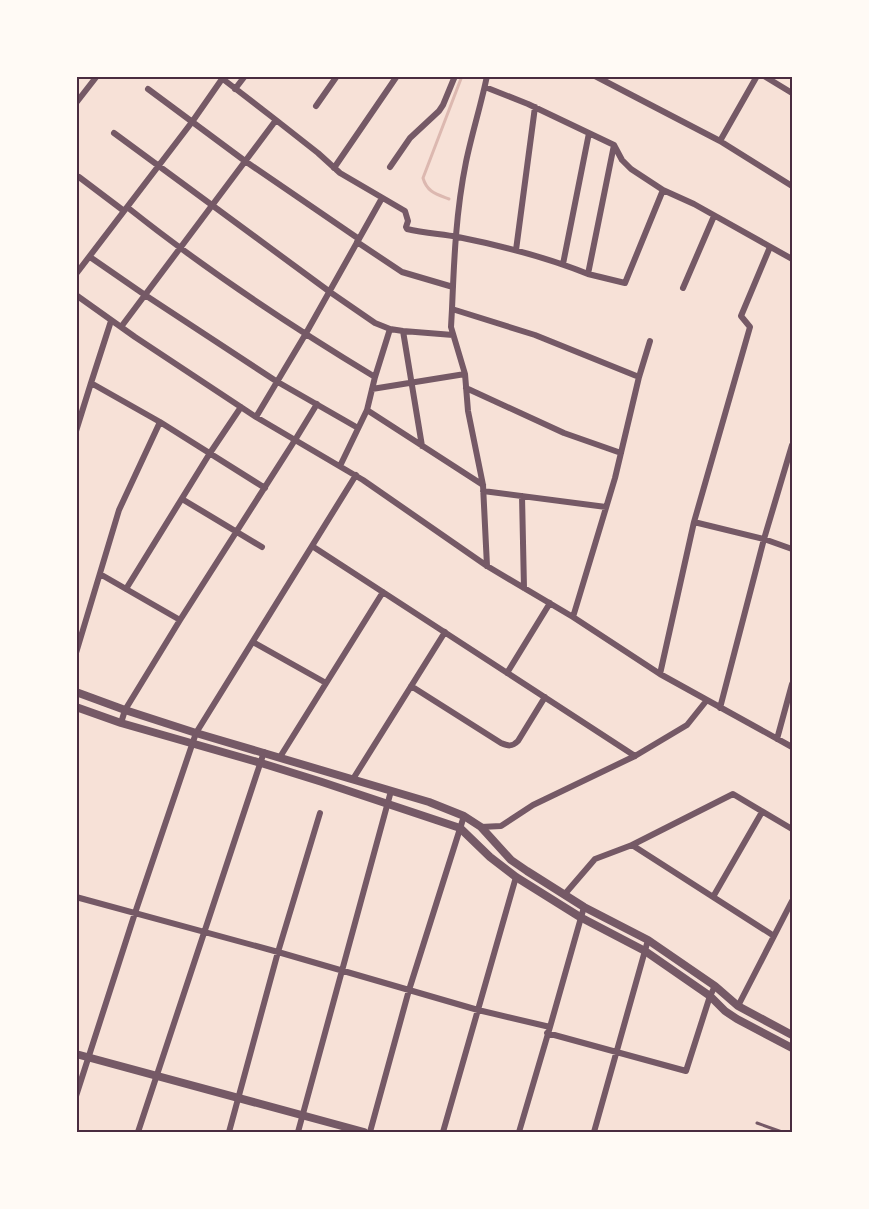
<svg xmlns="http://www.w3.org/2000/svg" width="869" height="1209" font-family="Georgia,serif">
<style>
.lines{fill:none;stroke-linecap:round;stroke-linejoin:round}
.stream{stroke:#dcb8b0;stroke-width:3}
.service{stroke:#755966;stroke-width:3}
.minor{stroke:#755966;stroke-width:6}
.tertiary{stroke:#755966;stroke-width:8}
.neatline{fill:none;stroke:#4a2c40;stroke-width:2}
</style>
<rect width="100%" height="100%" fill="#f7e1d7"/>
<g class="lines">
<path class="stream" d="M449,199C436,194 427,192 423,178L462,76"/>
<path class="service" d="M757,1123L782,1132"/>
<path class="minor" d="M487,76C481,105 472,133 466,162C456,211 454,260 452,309L535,335L639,377L615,478L573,617
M595,76L720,141L792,186
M764,76L792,93
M485,87L528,104L614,145L622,160L631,169L663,190L694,204L792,259
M148,89L245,161L359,239
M235,89L245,76
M76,103L97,76
M316,106L337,76
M276,120L318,153L340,173L405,211L408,221L406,227L407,229C424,233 441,234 458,237C503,246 546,257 588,274L614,145
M114,133L330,292L375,323L390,329L403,331L453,335
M720,141L757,76
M390,167L410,138L439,111L443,105L455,76
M334,168L397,76
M79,177L124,211
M127,207C206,270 289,325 375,377
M357,242L402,272L453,287
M516,250L535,107
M90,257L145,295L276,381L358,428
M563,264L589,133
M76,274L192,122L222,79
M588,274L625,283L663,190
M683,288L714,216
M76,295L135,337L256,417L363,480L487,566L573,617L660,674L792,747
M452,309L451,327L465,374L468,411L483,485L487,566
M121,327L276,120L219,76
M403,331L422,446
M639,377L650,341
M91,383L160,422L265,488
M466,388L564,433L621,453
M372,389L465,374
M367,410L483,485
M256,417L305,335L382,198
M76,431L91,383L111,321
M792,445L764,539L792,549
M340,466L367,410L375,377L390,329
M483,491L606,507
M522,496L524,588
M182,499L262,547
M694,522L750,327L741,316L770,247
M312,546L635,756
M100,574L180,620
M126,589L210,453L241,407
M253,642L326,683
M76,653L119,510L160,422
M507,673L550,603
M660,674L694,522L764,539L720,708
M411,686L501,743C508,746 512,747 518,741L545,697
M121,723L125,710L180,620L295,440L317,404
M777,739L792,684
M280,757L383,592
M353,779L445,632
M481,827L501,826L533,805L635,756L687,725L707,700
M632,845L774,936
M564,895L595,859L632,845L733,794L792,829
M76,897L278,952L478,1010L550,1027L519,1132
M713,897L762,812
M738,1006L792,901
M550,1027L584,907
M547,1033L686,1071L710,996L715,986
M76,1096L135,913L196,733L356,475
M138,1132L264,752
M229,1132L278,952L320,813
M298,1132L391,791
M370,1132L409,990L464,816
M443,1132L516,877
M594,1132L648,940"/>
<path class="tertiary" d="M76,692L125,710L196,733L429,802L464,816L481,827L511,860L527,871L584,907L648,940L715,986L738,1006L792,1035
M76,707L121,723L261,763L322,782L460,828L490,857L516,877L580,917L645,951L710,996L725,1011L737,1019L792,1048
M76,1054L364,1132"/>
</g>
<rect width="869" height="1209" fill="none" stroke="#fffaf5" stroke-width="156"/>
<rect x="78" y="78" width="713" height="1053" class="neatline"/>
</svg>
